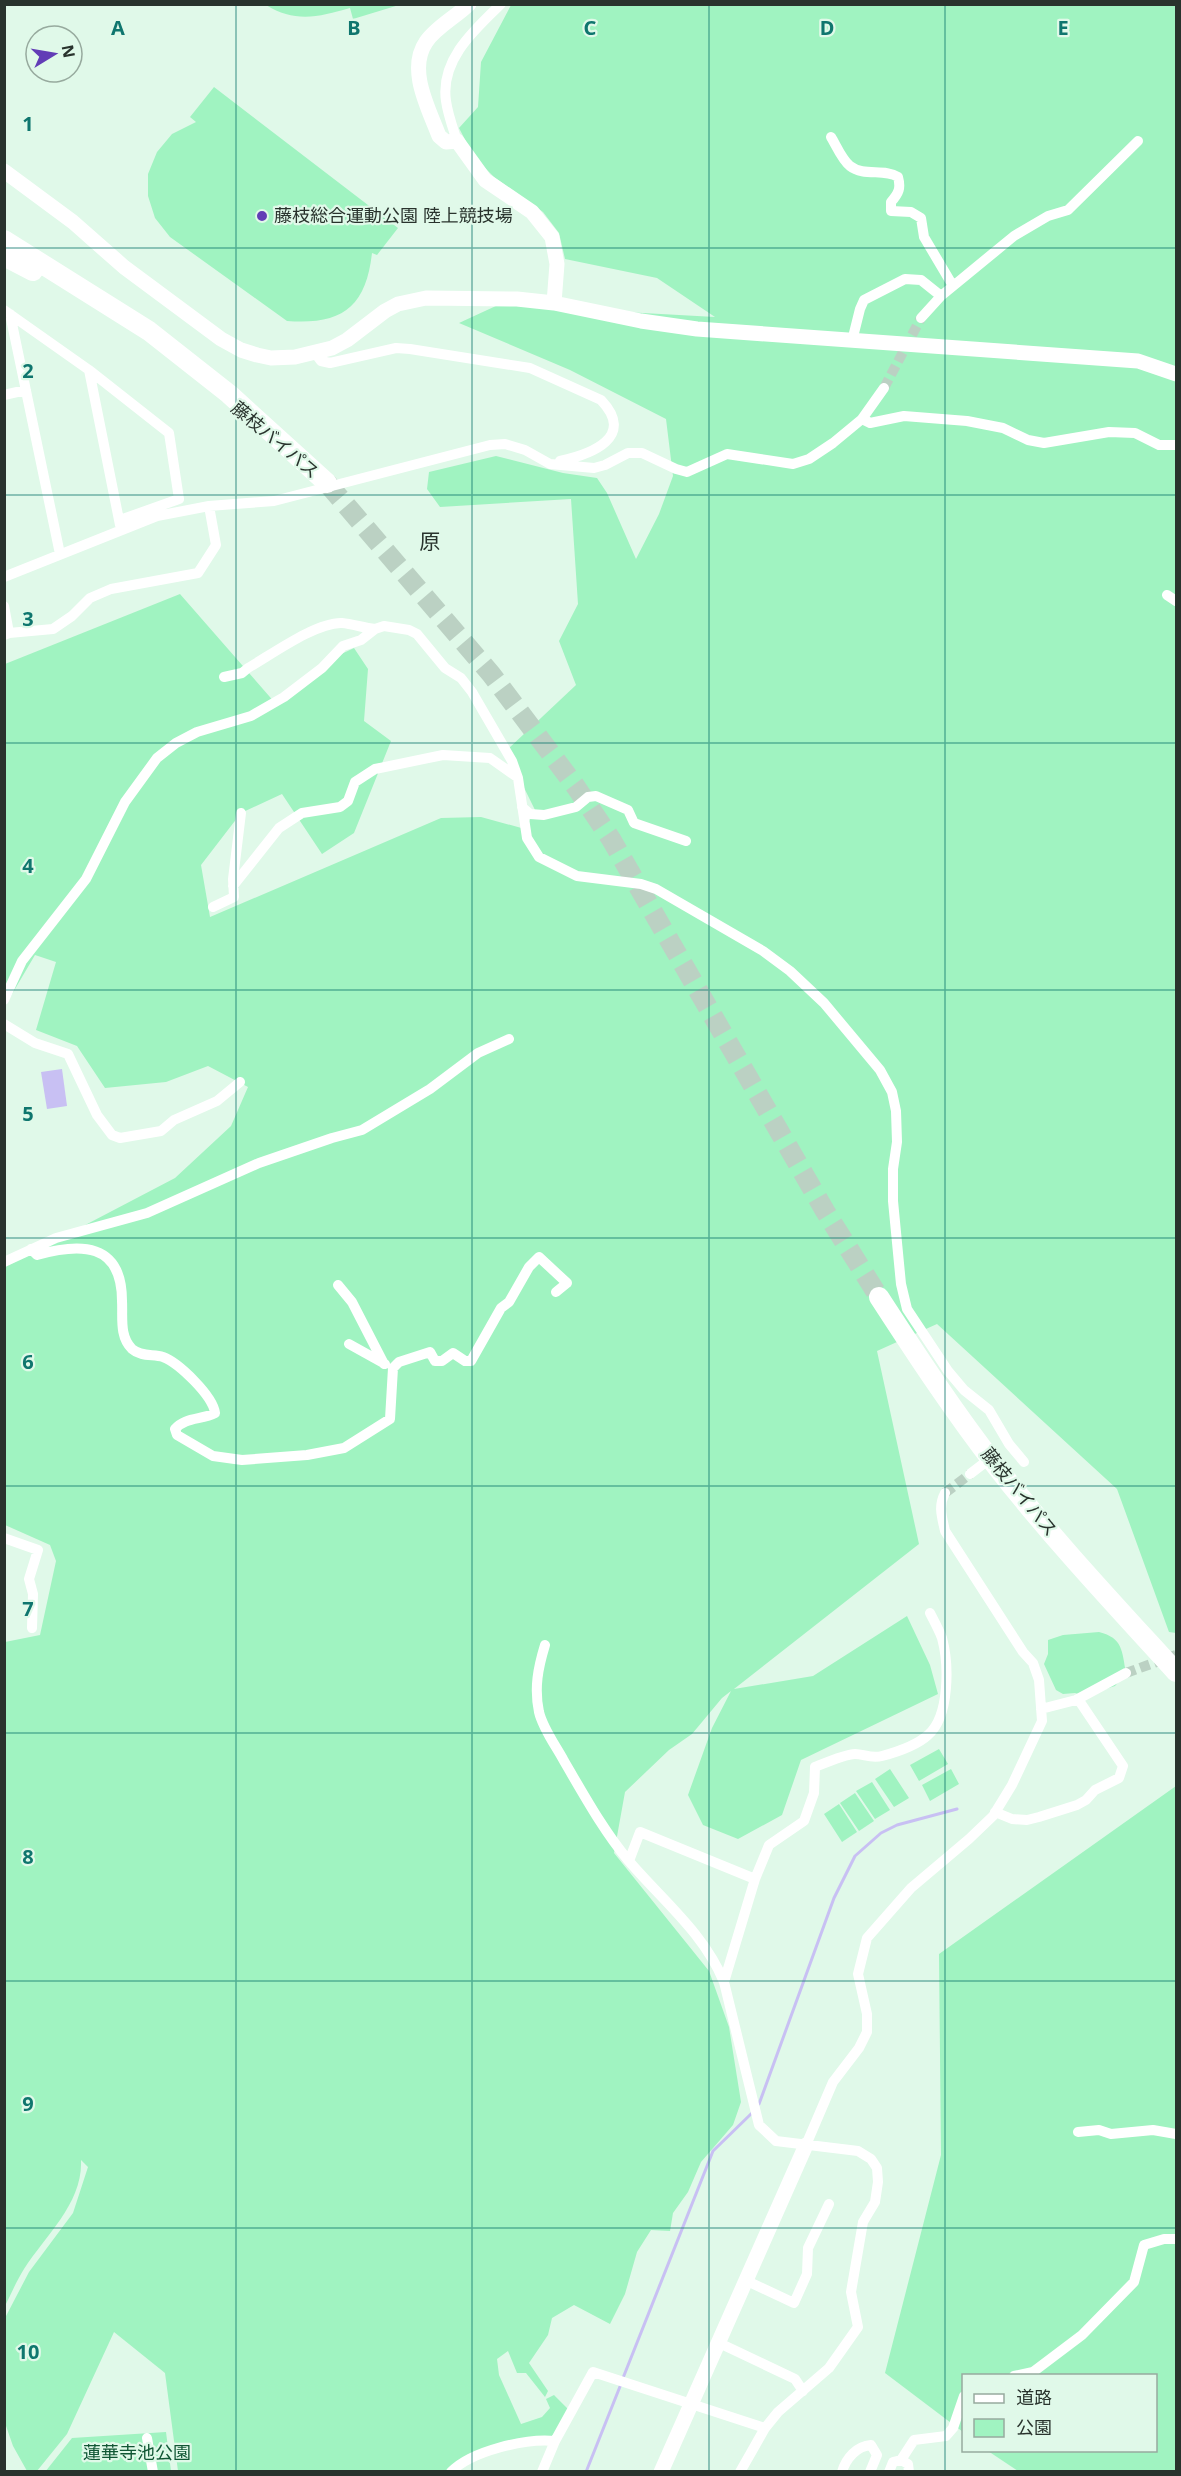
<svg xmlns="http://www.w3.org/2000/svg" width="1181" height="2476" font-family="'Noto Sans','Noto Sans JP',sans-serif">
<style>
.green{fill:#a0f3c1}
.water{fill:#c8c0f3}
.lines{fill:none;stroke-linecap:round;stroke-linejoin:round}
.stream{stroke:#c8c0f3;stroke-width:3}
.street-tunnel{stroke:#bbd1c3;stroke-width:10;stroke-dasharray:10 5;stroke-linecap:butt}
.highway-tunnel{stroke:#bbd1c3;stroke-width:20;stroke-dasharray:20 10;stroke-linecap:butt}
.street{stroke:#fff;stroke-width:10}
.secondary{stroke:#fff;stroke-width:15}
.highway{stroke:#fff;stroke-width:20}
.grid{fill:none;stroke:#0f766e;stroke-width:1.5;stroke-opacity:0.55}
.poi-dot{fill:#623db6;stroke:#e0f9e9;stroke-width:2}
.labels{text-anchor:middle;stroke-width:4.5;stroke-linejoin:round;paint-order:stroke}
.poi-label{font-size:18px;fill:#29332d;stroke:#e0f9e9;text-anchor:start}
.street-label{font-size:18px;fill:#29332d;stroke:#e0f9e9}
.park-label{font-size:18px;fill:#105634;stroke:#e0f9e9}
.quarter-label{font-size:21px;fill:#29332d;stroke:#e0f9e9}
.grid-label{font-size:20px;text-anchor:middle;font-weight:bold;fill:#0f766e;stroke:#e0f9e9;stroke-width:4.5;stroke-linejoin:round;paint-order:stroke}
</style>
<rect width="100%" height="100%" fill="#e0f9e9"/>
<path class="green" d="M266,5H399L353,19L350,8C319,17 295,23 266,5Z
M511,5H1176V1633L1169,1632L1117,1489L937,1324L877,1351L919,1544L734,1689L813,1676L907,1616L930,1665L938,1694L801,1760L782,1815L738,1839L703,1825L688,1795L712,1728L731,1691L722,1698L692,1734L669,1750L625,1792L614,1853L709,1971L729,2027L741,2102L733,2125L701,2162L688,2192L673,2213L670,2231L651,2230L637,2252L625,2294L610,2324L574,2305L552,2318L548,2335L529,2363L548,2391L545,2397L526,2373H517L508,2351L497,2359L499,2375L521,2424L542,2417L550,2408L546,2399L554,2395L568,2409L553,2436L482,2452L451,2471H178L165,2373L114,2332L67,2434L37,2471H27L13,2446L5,2423V2318L29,2272L73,2213L88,2167L81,2160C83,2203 46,2235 24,2269C17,2280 11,2294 5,2306V1642L40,1635L56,1561L50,1545L5,1525V1267L175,1178L231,1126L248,1087L208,1066L166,1082L105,1088L77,1046L36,1030L56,962L35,955L5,1006V664L180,594L276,704L335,657L354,648L368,669L364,721L391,741L354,833L322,854L282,794L241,813L201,865L210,917L441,818L481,817L525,829L535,810L506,751L576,685L559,641L578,604L571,499L440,507L427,489L429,472L496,456L563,473L597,478L607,493L636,559L659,514L673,476L666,419L570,370L459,323L498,305L715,317L657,278L565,259L559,233L543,212L494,177L474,157L459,128L478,107L481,62Z
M214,87L398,228L377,255L372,253C366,308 341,325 287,321L170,237L155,218L148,196V174L157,152L172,134L196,122L190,117Z
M1099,1632C1123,1638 1122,1651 1126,1673L1115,1686L1084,1696L1075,1693L1063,1694L1056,1690L1044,1664L1048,1654V1640L1063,1635Z
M939,1749L948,1764L919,1781L910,1765Z
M890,1769L909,1798L894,1807L875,1779Z
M951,1769L959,1784L930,1801L922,1785Z
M872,1782L890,1810L875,1819L856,1791Z
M1176,1786V2471H1018L988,2451L1156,2450V2376H964L963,2432L885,2373L941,2155L939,1954Z
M855,1793L874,1821L859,1831L840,1803Z
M839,1804L857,1832L842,1842L824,1814Z
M166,2432L171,2471L45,2472L72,2438Z"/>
<path class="water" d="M62,1069L67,1106L47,1109L41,1072Z"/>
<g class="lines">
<path class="stream" d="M759,2104L834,1898L855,1856L881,1833L897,1825L957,1809
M623,2378L713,2151L753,2112
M586,2472L621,2384"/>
<path class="street-tunnel" d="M884,388L921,318
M945,1493L970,1474
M1126,1673L1176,1655"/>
<path class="highway-tunnel" d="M327,483L491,674L576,787L611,839L825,1211L879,1297"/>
<path class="street" d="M831,137C836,145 842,160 850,166C864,177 884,168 898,177C901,188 899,193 891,202V211L911,212L921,218L924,237L953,286
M457,141C453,128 448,115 446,101C440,60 474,30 501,4
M4,310L89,370L169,433L179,499L120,520
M10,314L60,554
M921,318L941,296L1014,236L1048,216L1068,210L1138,141
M852,341L860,309L864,300L905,279L921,280L941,296
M315,353L321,361L330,363L396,348L410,349L530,368L601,400C636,437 592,454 560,461
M89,370L120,525
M4,395L26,390
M862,419L884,388
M4,577L157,516L209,506L274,501L490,445L505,444L525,450L550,464L594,468L605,465L628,453H642L676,469L687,472L727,454L793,464L809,459L833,443L862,419L870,423L904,416L967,421L1003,428L1028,440L1044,443L1109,432L1135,433L1159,445H1176
M1167,595L1176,601
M4,606L9,633
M4,635L9,633L53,629L72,616L90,598L111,589L198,573L216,545L209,506
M224,677L242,673L248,668C271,655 316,622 342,623C353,624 364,628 375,629
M522,807L530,814L544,815L576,807L588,797L596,796L628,810L634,823L686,841
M233,886L279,828L302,813L340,807L348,801L355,782L375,769L443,755L490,758L517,777
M213,907L234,897L233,879L241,813
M4,1000L22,961L86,879L125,802L157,758L176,743L197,732L251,716L284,697L322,668L343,646L361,640L375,629L384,626L409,630L417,634L445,668L461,678L472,692L512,761L518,778L527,838L539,857L577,876L641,884L656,889L763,951L790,971L824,1003L880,1070L892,1092L896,1111L897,1142L893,1169V1201L901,1284L907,1309L948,1371L964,1390L989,1410L1009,1444L1024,1462
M4,1024L35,1043L68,1054L97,1115L112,1135L120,1138L161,1131L174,1120L217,1101L240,1082
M31,1249L37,1255C80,1243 122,1242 122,1301C123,1317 119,1336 132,1349C141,1357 153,1354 163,1357C179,1363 213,1396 215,1413C202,1420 185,1417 175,1429L177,1435L213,1456L242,1460L307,1455L344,1448L390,1419L393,1368L399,1362L430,1352L435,1361H442L453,1353L465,1361H471L501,1308L509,1302L529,1267L539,1257L567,1283L556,1292
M4,1262L56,1238L147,1213L259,1163L332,1138L362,1130L430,1089L478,1053L509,1039
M338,1285L352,1302L384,1364
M349,1344L385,1364
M970,1474L983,1464
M4,1538L38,1550L29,1579L33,1594L32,1628
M545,1645C538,1668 534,1688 539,1712C543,1729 556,1746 564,1761C584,1795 603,1830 628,1860C662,1900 704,1933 724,1982L759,2125L776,2141L858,2151L871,2159L877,2168L878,2182L875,2202L863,2222L851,2292L858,2327L829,2368L778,2412L765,2428L740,2472
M1041,1709L1076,1700L1126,1673
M995,1812L1012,1819L1027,1820L1039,1817L1077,1805L1086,1800L1095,1790L1119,1778L1123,1766L1078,1699
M629,1861L640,1832L755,1879
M724,1982L755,1879L769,1845L804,1821L814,1793L815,1767C825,1763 846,1754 855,1754C864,1754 871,1759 882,1756C897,1752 916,1746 928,1735C950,1716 949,1664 942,1638C939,1630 934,1621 930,1613
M1078,2132L1099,2130L1111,2134L1153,2130L1176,2134
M806,2145L833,2082L859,2048L867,2032V2014L858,1974L867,1938L911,1888L969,1839L993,1816L1012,1785L1042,1721L1039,1680L1033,1663L1023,1652L945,1531C942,1517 938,1506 945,1493
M745,2280L794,2303L807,2274L808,2248L829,2204
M717,2342L795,2379L803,2391
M1014,2376L1033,2372L1082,2335L1134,2282L1144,2245L1164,2239H1176
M147,2438L153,2472
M901,2460L914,2440L946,2436L953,2428L964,2396
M451,2472C471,2451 526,2438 555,2441
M542,2472L555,2441L593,2372L765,2428
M842,2472C846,2458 857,2446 871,2445L877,2455L870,2472
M889,2472L893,2462L901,2460L908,2464L909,2472"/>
<path class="secondary" d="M469,4C456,17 436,27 426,42C407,70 429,109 439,136L446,142L457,141L485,180L532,212L552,237L557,264L554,303
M4,171L73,222L124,267L221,339L241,350L257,355L271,358L295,357L332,348L347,340L385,311L398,304L426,298L517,299L554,303L641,321L697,329L1138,361L1176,374
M661,2472L806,2145"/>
<path class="highway" d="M4,240L149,331L229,394L327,483
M4,256L33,271
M879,1297C916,1354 954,1412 996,1466C1052,1538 1115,1605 1176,1672"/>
</g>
<path class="grid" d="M236,4V2472M472,4V2472M709,4V2472M945,4V2472M4,248H1176M4,495H1176M4,743H1176M4,990H1176M4,1238H1176M4,1486H1176M4,1733H1176M4,1981H1176M4,2228H1176"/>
<circle class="poi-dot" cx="262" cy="216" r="6"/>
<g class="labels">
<g class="poi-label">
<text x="274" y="222">藤枝総合運動公園 陸上競技場</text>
</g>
<g class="street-label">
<text transform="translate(275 440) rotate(40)" y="6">藤枝バイパス</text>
<text transform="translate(1019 1492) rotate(51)" y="6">藤枝バイパス</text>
</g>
<g class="park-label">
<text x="137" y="2459">蓮華寺池公園</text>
</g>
<g class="quarter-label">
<text x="430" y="549">原</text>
</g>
</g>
<g class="grid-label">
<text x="118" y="35">A</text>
<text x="354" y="35">B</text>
<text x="590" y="35">C</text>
<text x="827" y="35">D</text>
<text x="1063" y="35">E</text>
<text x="28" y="131">1</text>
<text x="28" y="378">2</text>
<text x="28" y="626">3</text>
<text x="28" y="873">4</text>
<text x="28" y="1121">5</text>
<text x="28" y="1369">6</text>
<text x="28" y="1616">7</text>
<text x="28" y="1864">8</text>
<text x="28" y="2111">9</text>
<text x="28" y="2359">10</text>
</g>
<rect width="1181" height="2476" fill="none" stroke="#29332d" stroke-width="12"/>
<rect x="962" y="2374" width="195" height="78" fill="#e0f9e9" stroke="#97aa9e" stroke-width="1.5"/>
<rect x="974" y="2394" width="30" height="9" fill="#ffffff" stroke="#97aa9e" stroke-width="1.5"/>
<text x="1016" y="2404" font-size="18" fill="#29332d">道路</text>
<rect x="974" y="2419" width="30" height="18" fill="#a0f3c1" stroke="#97aa9e" stroke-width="1.5"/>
<text x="1016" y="2434" font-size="18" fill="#29332d">公園</text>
<g transform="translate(54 54) rotate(79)"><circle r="28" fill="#e0f9e9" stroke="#97aa9e" stroke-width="1.5"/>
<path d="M0-4.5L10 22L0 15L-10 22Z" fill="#623db6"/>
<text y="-9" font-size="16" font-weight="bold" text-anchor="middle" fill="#29332d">N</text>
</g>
</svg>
